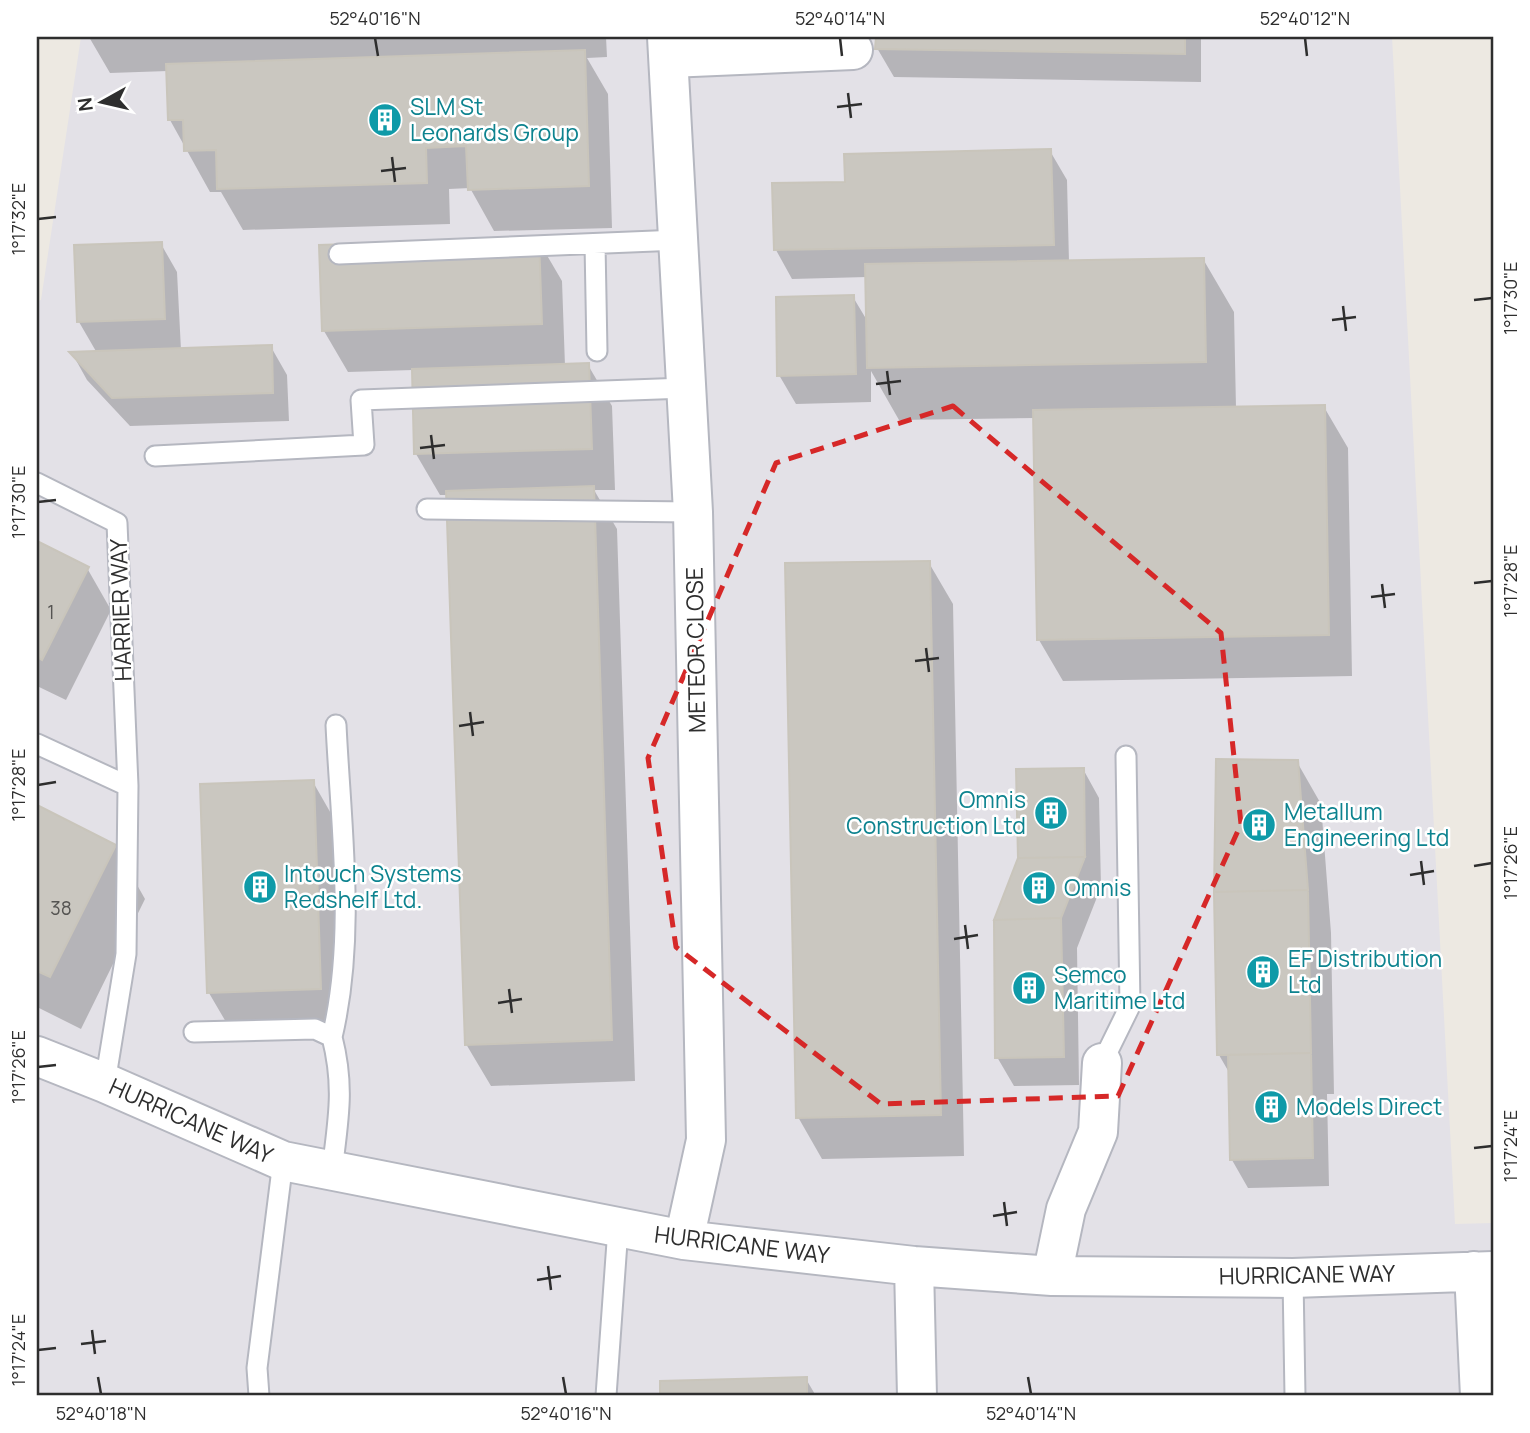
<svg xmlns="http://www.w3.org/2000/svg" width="1530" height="1433" font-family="Manrope,sans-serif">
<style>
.industrial{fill:#e3e1e7}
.shadow{fill:#0003}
.building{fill:#cac7c0;stroke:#c9c5bb;stroke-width:2}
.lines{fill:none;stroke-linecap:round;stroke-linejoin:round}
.lane-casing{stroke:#b5b7c0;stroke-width:23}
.street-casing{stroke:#b5b7c0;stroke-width:42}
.lane{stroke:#fff;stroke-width:19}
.street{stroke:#fff;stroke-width:38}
.marked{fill:none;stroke:#d62828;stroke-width:5;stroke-dasharray:14 9;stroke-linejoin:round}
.ticks{fill:none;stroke:#2e2e2e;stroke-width:2.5}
.labels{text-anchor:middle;stroke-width:5;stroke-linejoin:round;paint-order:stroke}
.number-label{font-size:19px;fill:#555452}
.culture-label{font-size:23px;fill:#0d838f;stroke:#fff;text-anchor:start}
.street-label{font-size:23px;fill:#2e2e2e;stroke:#fff}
.neatline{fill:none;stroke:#2e2e2e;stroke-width:2.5}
.ticks-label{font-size:18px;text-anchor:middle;fill:#2e2e2e}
</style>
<rect width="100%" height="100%" fill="#ede9e2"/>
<path class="industrial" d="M81,37H1392L1455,1224L1493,1223V1396H37V301L41,300Z"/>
<path class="shadow" d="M89,37H606L607,57L587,58L608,94L612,228L494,231L470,188L449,189L450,224L243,230L221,192H210L170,120L168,71L110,73Z
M877,37H1201V82L894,77L877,48Z
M1050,151L1067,180L1069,262L1203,259L1234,312L1236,408L1324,407L1348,448L1352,676L1063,681L1039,640L1035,418L899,420L871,371V402L796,404L779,375L853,297L868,322L867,277L792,279L776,250L774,184L846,183Z
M538,240L562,281L565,366L588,365L612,406L615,490H594L617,529L635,1081L491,1086L466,1044L448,495H440L416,454L413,370L348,372L324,331Z
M161,244L177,272L181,350L271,347L287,375L289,421L130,426L87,380L72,353H97L79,322Z
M37,542L87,568L111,610L66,700L37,686Z
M929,563L953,604L964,1156L822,1159L798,1117Z
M1297,762L1321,804L1331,933L1334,1094H1327L1329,1186L1248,1188L1232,1160L1230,1074L1219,1055Z
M1083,769L1099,798L1101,887L1077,948L1079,1085L1014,1086L997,1057Z
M313,782L337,824L343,1031L233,1034L209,993Z
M37,807L115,846L145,899L81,1029L37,1007Z
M806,1379L816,1396H662V1382Z"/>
<path class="building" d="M876,37H1185V54L875,49Z
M585,50L589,186L468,190L466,146L426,148L427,183L217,189L216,150L184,151L183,120H168L166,64Z
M1051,149L1054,245L774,250L772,183L845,182L844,154Z
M539,238L542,324L322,331L319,245Z
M162,242L165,319L77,322L74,245Z
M1204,258L1206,362L867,368L865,264Z
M854,295L856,374L777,376L776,297Z
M272,345L273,393L112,398L69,352Z
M589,363L592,449L414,454L412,369Z
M1325,405L1329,635L1037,640L1033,410Z
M594,486L612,1040L465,1045L446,491Z
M37,541L89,567L42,660L37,657Z
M930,561L941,1115L796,1118L785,563Z
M1216,759L1298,760L1308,890L1214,892Z
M1084,768L1085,857L1018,858L1016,769Z
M314,780L321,989L207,993L200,784Z
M37,805L116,845L50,977L37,971Z
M1085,857L1061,918L994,920L1018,858Z
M1308,890L1311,1053L1217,1055L1214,892Z
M1061,918L1064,1057L995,1058L994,920Z
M1311,1053L1313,1158L1230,1160L1228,1055Z
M807,1377V1396H660V1381Z"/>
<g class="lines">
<g class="lane-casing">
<path id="lane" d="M595,244L597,351
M339,254L679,240
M155,456L364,445L361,400L686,388
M37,483L117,523L128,786L126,954L105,1083
M427,509L693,512
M37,744L128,786
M194,1032L315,1029L332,1037C345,1088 338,1120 332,1171
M332,1037C356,936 341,828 336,725
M1102,1063L1130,1006L1126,756
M1293,1278L1295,1396
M259,1396L257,1368L283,1161
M606,1396L618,1228"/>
</g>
<g class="street-casing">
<path id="street" d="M667,37L693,512L706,1140L684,1240
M669,58L853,50
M37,1056L105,1083L283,1161L684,1240L914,1266L1052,1276L1293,1278L1493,1271
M914,1266L917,1396
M1474,1271L1480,1396
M1052,1276L1066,1209L1098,1132L1102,1063"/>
</g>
<use href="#lane" class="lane"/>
<use href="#street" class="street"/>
</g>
<path class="marked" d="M953,406L1221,633L1241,824L1118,1096L881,1104L676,947L648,758L776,463Z"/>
<path class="ticks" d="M375,38L378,56M840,38L842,56M1305,38L1307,56M848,93L851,118M837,107L862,104M392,157L395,182M381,171L406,168M38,219L56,217M1474,300L1492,298M1343,306L1346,331M1332,320L1356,317M887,371L890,395M876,384L901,381M431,435L434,459M420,448L445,445M38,502L56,500M1474,583L1492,581M1382,584L1385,608M1371,597L1395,594M926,648L929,672M915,661L939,658M470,712L473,736M459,726L484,722M38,785L56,782M1421,861L1424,885M1474,866L1492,863M1410,875L1434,871M965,925L968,949M954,939L978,935M509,989L512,1013M498,1003L522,999M38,1067L56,1065M1474,1148L1492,1146M1004,1202L1007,1226M993,1216L1017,1212M548,1266L551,1290M537,1280L561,1276M92,1330L95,1354M81,1344L106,1341M38,1350L56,1348M98,1377L101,1394M563,1377L566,1394M1028,1377L1031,1394"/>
<defs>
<g id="building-disc" transform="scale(1.75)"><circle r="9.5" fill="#0f9aa8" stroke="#fff"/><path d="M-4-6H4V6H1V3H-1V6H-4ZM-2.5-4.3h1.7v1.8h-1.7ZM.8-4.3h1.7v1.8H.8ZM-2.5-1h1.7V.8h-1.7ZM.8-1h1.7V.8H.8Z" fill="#fff"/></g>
</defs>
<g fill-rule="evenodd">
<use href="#building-disc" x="385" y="120"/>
<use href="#building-disc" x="1051" y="813"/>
<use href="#building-disc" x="1259" y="825"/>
<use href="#building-disc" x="260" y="887"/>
<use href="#building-disc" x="1039" y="888"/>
<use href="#building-disc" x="1263" y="972"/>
<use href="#building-disc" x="1029" y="988"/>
<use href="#building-disc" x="1271" y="1107"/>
</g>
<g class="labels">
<g class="number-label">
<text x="51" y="619">1</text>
<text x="61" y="915">38</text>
</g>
<g class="culture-label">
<text x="410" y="115">SLM St<tspan x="410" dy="26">Leonards Group</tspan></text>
<text x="1026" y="808" text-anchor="end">Omnis<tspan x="1026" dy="26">Construction Ltd</tspan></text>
<text x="1284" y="820">Metallum<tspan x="1284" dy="26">Engineering Ltd</tspan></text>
<text x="284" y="882">Intouch Systems<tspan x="284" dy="26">Redshelf Ltd.</tspan></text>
<text x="1064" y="896">Omnis</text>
<text x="1288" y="967">EF Distribution<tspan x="1288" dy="26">Ltd</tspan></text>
<text x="1054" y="983">Semco<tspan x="1054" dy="26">Maritime Ltd</tspan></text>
<text x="1296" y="1115">Models Direct</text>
</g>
<g class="street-label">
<text transform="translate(121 610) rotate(-92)" y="8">HARRIER WAY</text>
<text transform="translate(696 650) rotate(-91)" y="8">METEOR CLOSE</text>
<text transform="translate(191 1121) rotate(24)" y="8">HURRICANE WAY</text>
<text transform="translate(742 1245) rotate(7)" y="8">HURRICANE WAY</text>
<text transform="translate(1307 1275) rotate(-1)" y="8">HURRICANE WAY</text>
</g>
</g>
<rect width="1530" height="1433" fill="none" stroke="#ffffff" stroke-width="77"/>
<g transform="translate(102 102) rotate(262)" stroke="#ffffff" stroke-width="5" paint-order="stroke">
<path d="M0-5L12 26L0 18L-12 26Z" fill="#2e2e2e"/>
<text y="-10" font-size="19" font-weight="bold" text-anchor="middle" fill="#2e2e2e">N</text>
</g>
<rect x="38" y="38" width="1454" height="1356" class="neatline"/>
<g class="ticks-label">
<text x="375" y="25">52°40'16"N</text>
<text x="840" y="25">52°40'14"N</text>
<text x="1305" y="25">52°40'12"N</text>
<text transform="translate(19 219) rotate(-90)" y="6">1°17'32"E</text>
<text transform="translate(1511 298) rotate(-90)" y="6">1°17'30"E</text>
<text transform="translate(19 502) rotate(-90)" y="6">1°17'30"E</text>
<text transform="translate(1511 581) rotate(-90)" y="6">1°17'28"E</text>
<text transform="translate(19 785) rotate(-90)" y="6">1°17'28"E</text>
<text transform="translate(1511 863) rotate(-90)" y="6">1°17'26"E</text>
<text transform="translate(19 1067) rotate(-90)" y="6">1°17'26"E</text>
<text transform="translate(1511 1146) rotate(-90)" y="6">1°17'24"E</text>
<text transform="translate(19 1350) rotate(-90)" y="6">1°17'24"E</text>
<text x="101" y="1420">52°40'18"N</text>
<text x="566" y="1420">52°40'16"N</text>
<text x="1031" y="1420">52°40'14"N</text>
</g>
</svg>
